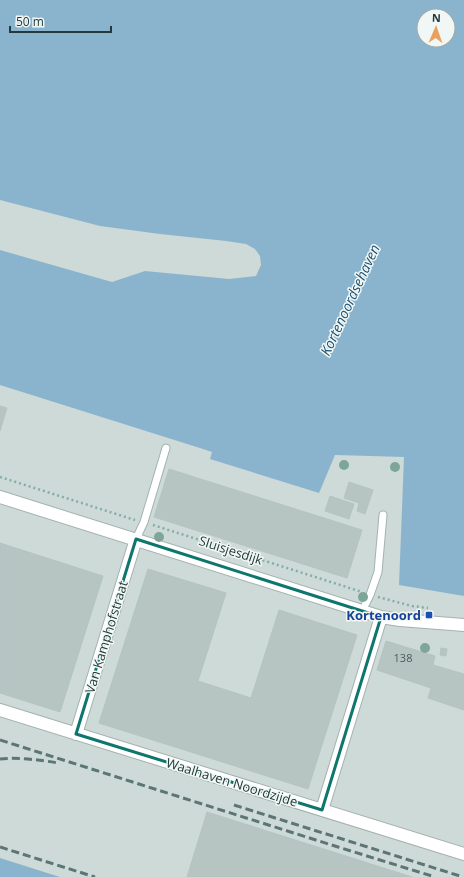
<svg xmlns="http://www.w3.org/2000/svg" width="464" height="877" font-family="'Open Sans',sans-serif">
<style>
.built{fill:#cedad7}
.water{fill:#8ab4ce;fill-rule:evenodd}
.building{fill:#b6c5c2;stroke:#b3c4c1}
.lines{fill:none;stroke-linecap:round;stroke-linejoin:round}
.lane-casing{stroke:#a3b2b0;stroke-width:9}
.street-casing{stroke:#a3b2b0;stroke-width:14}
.path{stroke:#82ada9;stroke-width:2.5;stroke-dasharray:2 3;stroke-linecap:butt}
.lane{stroke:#fff;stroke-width:7}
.street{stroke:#fff;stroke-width:12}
.rail{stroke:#5c7675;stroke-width:3;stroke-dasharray:8 4;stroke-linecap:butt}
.tree{fill:#7ea698}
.marked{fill:none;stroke:#0f766e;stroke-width:3;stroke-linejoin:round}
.transit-dot{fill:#1a4fb4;stroke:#f0f7f5;stroke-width:1.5}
.labels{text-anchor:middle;stroke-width:3;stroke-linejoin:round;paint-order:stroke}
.number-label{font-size:11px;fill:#475d5b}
.street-label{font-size:13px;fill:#223a39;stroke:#f0f7f5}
.transit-label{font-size:13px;font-weight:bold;fill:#164399;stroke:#f0f7f5;text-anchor:end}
.water-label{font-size:14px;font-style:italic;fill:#1e5273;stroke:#f0f7f5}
</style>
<rect width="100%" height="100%" fill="#e0eae8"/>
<path class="built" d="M0,180L261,234L464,323V877H16L0,872Z"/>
<path class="water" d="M0,0H464V596L399,585L404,457L335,455L319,493L210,459L212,452L203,449L0,385V250L112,282L145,271L229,279L256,276L261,265L260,256L255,249L246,244L226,241L160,234L100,226L0,200ZM424,16H448V40H424Z
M0,858L60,877H0Z"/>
<path class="building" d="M0,406L7,408L0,431Z
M169,469L362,530L347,578L154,517Z
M349,482L373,490L365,514L357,511L359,503L344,498Z
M330,496L354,504L349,519L325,511Z
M0,543L103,576L60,712L0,693Z
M148,569L226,593L198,681L251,698L279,610L357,635L308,789L99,723Z
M386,641L435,656L433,665L464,674V710L428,698L431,688L377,670Z
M441,648L447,649L446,656L440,655Z
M207,812L412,877H187Z"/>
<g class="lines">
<g class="lane-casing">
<path id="lane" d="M136,539L144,522L166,448
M362,611L370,595L378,572L383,515"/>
</g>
<g class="street-casing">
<path id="street" d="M0,497L381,617L400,620L464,625
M0,710L464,854
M76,734L136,539
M322,810L381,617"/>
</g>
<path class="path" d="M0,477L135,520
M153,525L362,592
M378,597L412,606L428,608"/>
<use href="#lane" class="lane"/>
<use href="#street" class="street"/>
<path class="rail" d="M0,740L338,847L435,877
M0,759C17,757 41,760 58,763
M234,805L463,877
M0,847L95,877"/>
</g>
<g class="tree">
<circle cx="344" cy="465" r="5"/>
<circle cx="395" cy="467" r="5"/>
<circle cx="159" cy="537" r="5"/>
<circle cx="363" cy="597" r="5"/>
<circle cx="425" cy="648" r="5"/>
</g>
<path class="marked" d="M136,539L381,617L322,810L76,734Z"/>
<rect class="transit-dot" x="425" y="611" width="8" height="8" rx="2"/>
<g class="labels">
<g class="number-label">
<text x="403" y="662">138</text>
</g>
<g class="street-label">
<text transform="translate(231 550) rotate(18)" y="5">Sluisjesdijk</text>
<text transform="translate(106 637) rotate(-73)" y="5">Van Kamphofstraat</text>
<text transform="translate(232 782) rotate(17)" y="5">Waalhaven Noordzijde</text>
</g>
<g class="transit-label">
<text x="421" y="620">Kortenoord</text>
</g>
<g class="water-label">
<text transform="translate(350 300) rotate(-65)" y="5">Kortenoordsehaven</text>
</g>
</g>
<g transform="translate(436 28) rotate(2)"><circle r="19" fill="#f0f7f5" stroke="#9eabaa"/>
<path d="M0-3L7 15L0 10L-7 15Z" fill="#eca05d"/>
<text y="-6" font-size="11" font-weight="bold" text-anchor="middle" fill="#223a39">N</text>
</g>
<path d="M10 26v6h101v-6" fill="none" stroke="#223a39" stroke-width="2"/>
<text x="16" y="26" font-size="12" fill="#223a39" stroke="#f0f7f5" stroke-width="3" paint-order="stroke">50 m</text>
</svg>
